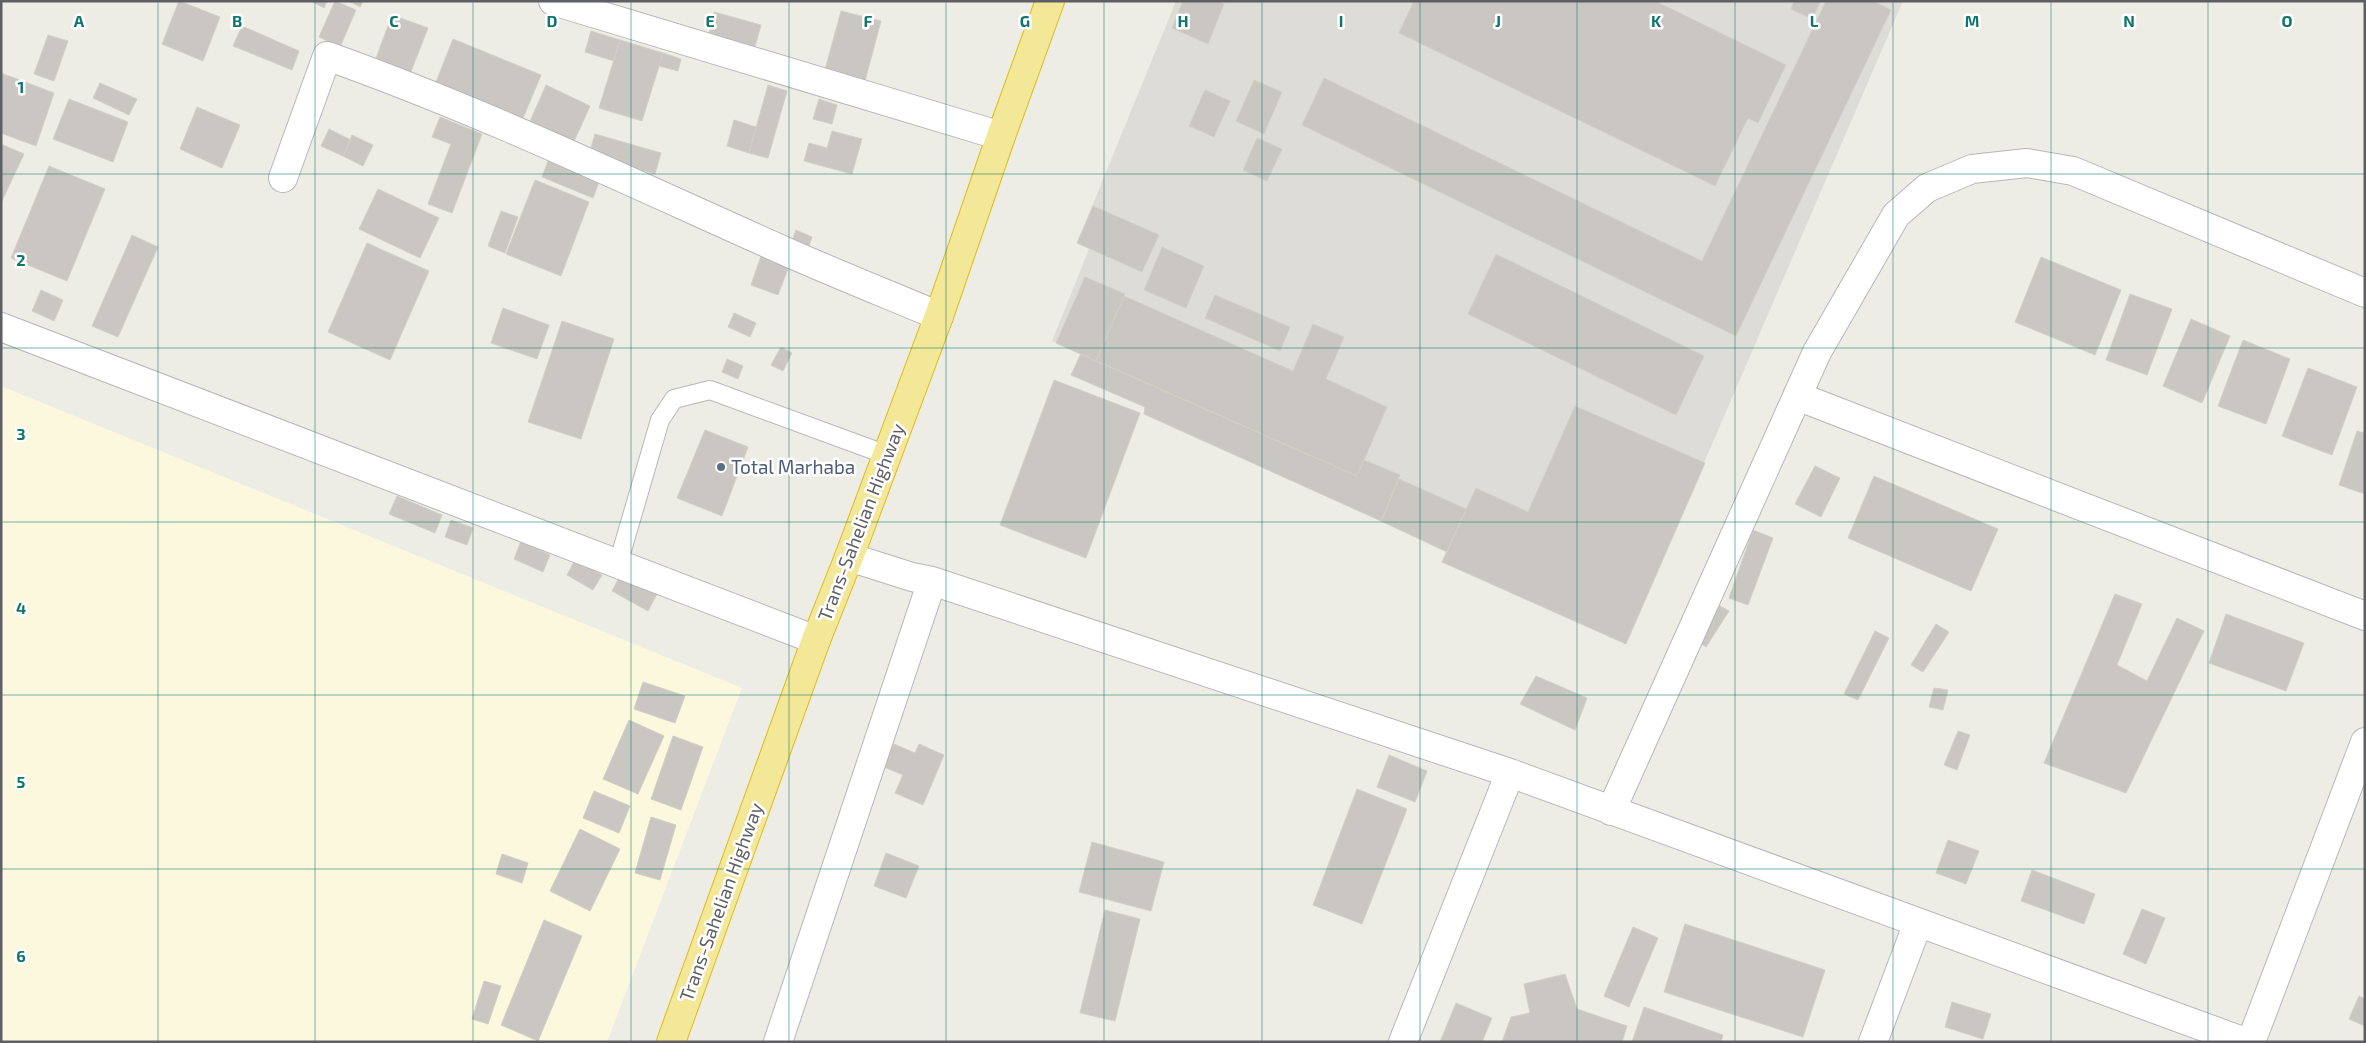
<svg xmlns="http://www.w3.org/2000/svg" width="2366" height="1043" font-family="'Exo 2',sans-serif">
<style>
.commercial{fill:#fbf8de}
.industrial{fill:#dddcd7}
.building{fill:#cac7c2;stroke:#d2d0c4}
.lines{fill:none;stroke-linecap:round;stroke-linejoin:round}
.lane-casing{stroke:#b6b7bb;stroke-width:20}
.street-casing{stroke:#b6b7bb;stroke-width:30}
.highway-casing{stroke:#dfbb15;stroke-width:30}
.lane{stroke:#fff;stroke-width:18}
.street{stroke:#fff;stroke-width:28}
.highway{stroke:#f3e897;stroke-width:28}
.grid{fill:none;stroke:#0f766e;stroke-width:1;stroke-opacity:0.55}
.service-dot{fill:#5c6f8a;stroke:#fff;stroke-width:2}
.labels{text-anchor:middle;stroke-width:5;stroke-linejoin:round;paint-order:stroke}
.service-label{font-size:19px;fill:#4e5e75;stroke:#fff;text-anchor:start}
.street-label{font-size:19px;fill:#5d5f64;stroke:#fff}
.grid-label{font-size:16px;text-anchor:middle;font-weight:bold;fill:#0f766e;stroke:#fff;stroke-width:5;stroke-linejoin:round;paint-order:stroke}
</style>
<rect width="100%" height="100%" fill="#eeede5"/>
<path class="commercial" d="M1,386L742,688L607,1042H1Z"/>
<path class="industrial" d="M1176,1H1903L1626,644L1442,562L1447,551L1144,414L1145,407L1071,375L1080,354L1052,341L1089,249L1077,243Z"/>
<path class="building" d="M179,1L220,17L203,61L162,44Z
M311,1H327L324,8Z
M335,1L356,10L340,47L319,37Z
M349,1H363L360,7Z
M1183,1H1218L1224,4L1208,44L1172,28Z
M1414,1H1655L1786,65L1758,123L1748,118L1715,186L1399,33Z
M1794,1H1821L1812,19L1791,9Z
M1826,1H1873L1891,10L1736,336L1302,125L1324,78L1702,261Z
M841,11L881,21L865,81L825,70Z
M714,12L761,25L754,50L708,37Z
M392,15L428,28L410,74L375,61Z
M242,26L299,51L292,70L233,46Z
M591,31L620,40L614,61L585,52Z
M48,35L68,41L54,81L34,74Z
M453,39L541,75L521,123L434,87Z
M620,40L663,53L642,121L599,108Z
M663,53L681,59L678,71L659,66Z
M1,73L54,93L36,146L1,133Z
M1254,80L1282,92L1264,134L1236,121Z
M100,83L137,99L129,115L93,98Z
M546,85L590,106L572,146L528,126Z
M768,85L787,91L768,158L749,153Z
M1205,90L1230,101L1214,137L1189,126Z
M69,99L128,122L113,162L53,139Z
M819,99L837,105L832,124L813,119Z
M197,107L240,125L222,168L180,149Z
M440,117L482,134L452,213L428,204L451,144L432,137Z
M734,120L756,127L749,153L727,146Z
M329,129L351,140L343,156L321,146Z
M832,131L862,139L852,174L804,161L809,143L827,148Z
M595,134L661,153L655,174L589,154Z
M352,135L373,145L363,166L343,156Z
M1257,138L1282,149L1267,181L1243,170Z
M1,144L24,154L1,203Z
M548,161L599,182L593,198L542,177Z
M49,166L105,189L67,281L11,258Z
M535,180L589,202L561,276L506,254Z
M378,189L439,218L420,258L359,229Z
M1093,206L1159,235L1142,272L1077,243Z
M501,211L518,217L505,253L488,246Z
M796,230L812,237L808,249L791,244Z
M132,235L158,247L118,337L92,326Z
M367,243L429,271L390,360L328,332Z
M1162,247L1204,266L1186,308L1144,290Z
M1496,254L1704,356L1676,415L1468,314Z
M761,256L789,266L778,295L751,285Z
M2041,257L2121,290L2095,355L2015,322Z
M1085,277L1125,294L1096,361L1056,343Z
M41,290L63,300L54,321L32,311Z
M2130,294L2172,309L2147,375L2106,360Z
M1215,295L1290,327L1280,351L1205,318Z
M1124,296L1293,371L1313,324L1344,337L1326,379L1387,407L1357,476L1096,361Z
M503,308L549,325L537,359L491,343Z
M734,313L756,323L750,337L728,327Z
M2191,319L2230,336L2202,403L2163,386Z
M562,321L614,339L581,439L528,422Z
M2243,340L2290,359L2266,424L2218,406Z
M781,347L792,353L783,371L771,365Z
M1081,354L1357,476L1364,460L1400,475L1381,521L1144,414L1145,407L1071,375Z
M727,359L743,366L738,379L722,372Z
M2308,368L2357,387L2332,455L2282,436Z
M1054,380L1140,413L1086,558L1000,525Z
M1575,406L1705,463L1626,644L1442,562L1476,488L1528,512Z
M705,430L748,447L722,516L677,498Z
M2357,431L2365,433V494L2339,485Z
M1815,466L1840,478L1821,517L1795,504Z
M1874,476L1998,529L1971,591L1848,538Z
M1399,479L1466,509L1447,552L1381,521Z
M397,496L442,515L435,533L389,514Z
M451,520L473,528L467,545L445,537Z
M1753,530L1773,538L1748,605L1729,598Z
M521,541L550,555L543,572L514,559Z
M575,560L602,575L593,590L567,575Z
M622,572L658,592L648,611L612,591Z
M2115,594L2142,604L2117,665L2147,681L2177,618L2204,631L2126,793L2044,763Z
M1716,604L1729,611L1706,647L1694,639Z
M2226,614L2304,643L2286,691L2209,663Z
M1936,624L1949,632L1923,672L1911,665Z
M1875,631L1889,638L1858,700L1844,694Z
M1536,676L1587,698L1575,730L1520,704Z
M643,682L685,696L675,723L634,709Z
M1934,688L1948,690L1943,710L1929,707Z
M629,720L664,736L638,794L603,779Z
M1958,731L1970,735L1957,770L1944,765Z
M673,736L703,747L681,810L651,799Z
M894,744L915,753L919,744L944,755L923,805L895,793L903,775L884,767Z
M1389,755L1427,771L1415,802L1377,787Z
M1357,789L1407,809L1362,924L1313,905Z
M594,791L630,806L619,833L583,818Z
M651,817L676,825L660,880L635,873Z
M580,829L620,849L590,911L550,891Z
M1948,840L1979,851L1966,884L1936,873Z
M1092,842L1164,862L1151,911L1079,892Z
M886,853L919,866L906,898L874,886Z
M502,854L528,863L522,883L496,874Z
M2032,870L2095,894L2084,924L2021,901Z
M2142,909L2165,918L2146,964L2123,954Z
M1105,910L1140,919L1115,1021L1080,1013Z
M544,920L582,936L538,1041L501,1025Z
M1685,924L1825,970L1803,1037L1664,992Z
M1633,927L1658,938L1629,1007L1604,996Z
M1565,974L1577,1009L1627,1026L1622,1042H1502L1511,1017L1530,1013L1524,984Z
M484,981L501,986L488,1024L472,1019Z
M2359,996L2365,999V1026L2349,1019Z
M1952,1002L1991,1014L1983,1039L1945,1027Z
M1456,1003L1492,1018L1482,1042H1440Z
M1644,1007L1723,1035L1721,1042H1632Z"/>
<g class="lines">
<g class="lane-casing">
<path id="lane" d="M618,564L660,420L674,399L710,390L887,455"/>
</g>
<g class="street-casing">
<path id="street" d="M553,1L1001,136
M283,178L327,56C485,112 636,185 789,253C839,275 889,295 939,316
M1,327L816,640
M1797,396L2365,616
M849,557L912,577L932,581L1510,773L2245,1042
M1611,811L1817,352L1896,215L1927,188L1972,169L2027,163L2073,171L2365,293
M778,1042L932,581
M1403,1042L1510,773
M1873,1042L1918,923
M2251,1042L2365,742"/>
</g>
<g class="highway-casing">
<path id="highway" d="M671,1042L816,640L849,557L939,316L1001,136L1050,1"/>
</g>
<use href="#lane" class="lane"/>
<use href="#street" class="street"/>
<use href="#highway" class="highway"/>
</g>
<path class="grid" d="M158,1V1042M315,1V1042M473,1V1042M631,1V1042M789,1V1042M946,1V1042M1104,1V1042M1262,1V1042M1420,1V1042M1577,1V1042M1735,1V1042M1893,1V1042M2051,1V1042M2208,1V1042M1,174H2365M1,348H2365M1,522H2365M1,695H2365M1,869H2365"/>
<circle class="service-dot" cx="721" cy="467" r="5"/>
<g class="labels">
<g class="service-label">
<text x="731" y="474">Total Marhaba</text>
</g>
<g class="street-label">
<text transform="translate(861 522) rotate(-69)" y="7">Trans-Sahelian Highway</text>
<text transform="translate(721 902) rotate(-70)" y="7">Trans-Sahelian Highway</text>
</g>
</g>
<g class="grid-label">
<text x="79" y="27">A</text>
<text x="237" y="27">B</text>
<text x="394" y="27">C</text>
<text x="552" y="27">D</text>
<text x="710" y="27">E</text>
<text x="868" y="27">F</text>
<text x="1025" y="27">G</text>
<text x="1183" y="27">H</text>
<text x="1341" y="27">I</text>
<text x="1498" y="27">J</text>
<text x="1656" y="27">K</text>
<text x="1814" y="27">L</text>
<text x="1972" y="27">M</text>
<text x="2129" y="27">N</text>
<text x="2287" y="27">O</text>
<text x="21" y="93">1</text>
<text x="21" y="266">2</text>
<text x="21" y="440">3</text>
<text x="21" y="614">4</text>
<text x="21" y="788">5</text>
<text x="21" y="962">6</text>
</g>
<rect width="2366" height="1043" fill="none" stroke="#5d5f64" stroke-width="5"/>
</svg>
